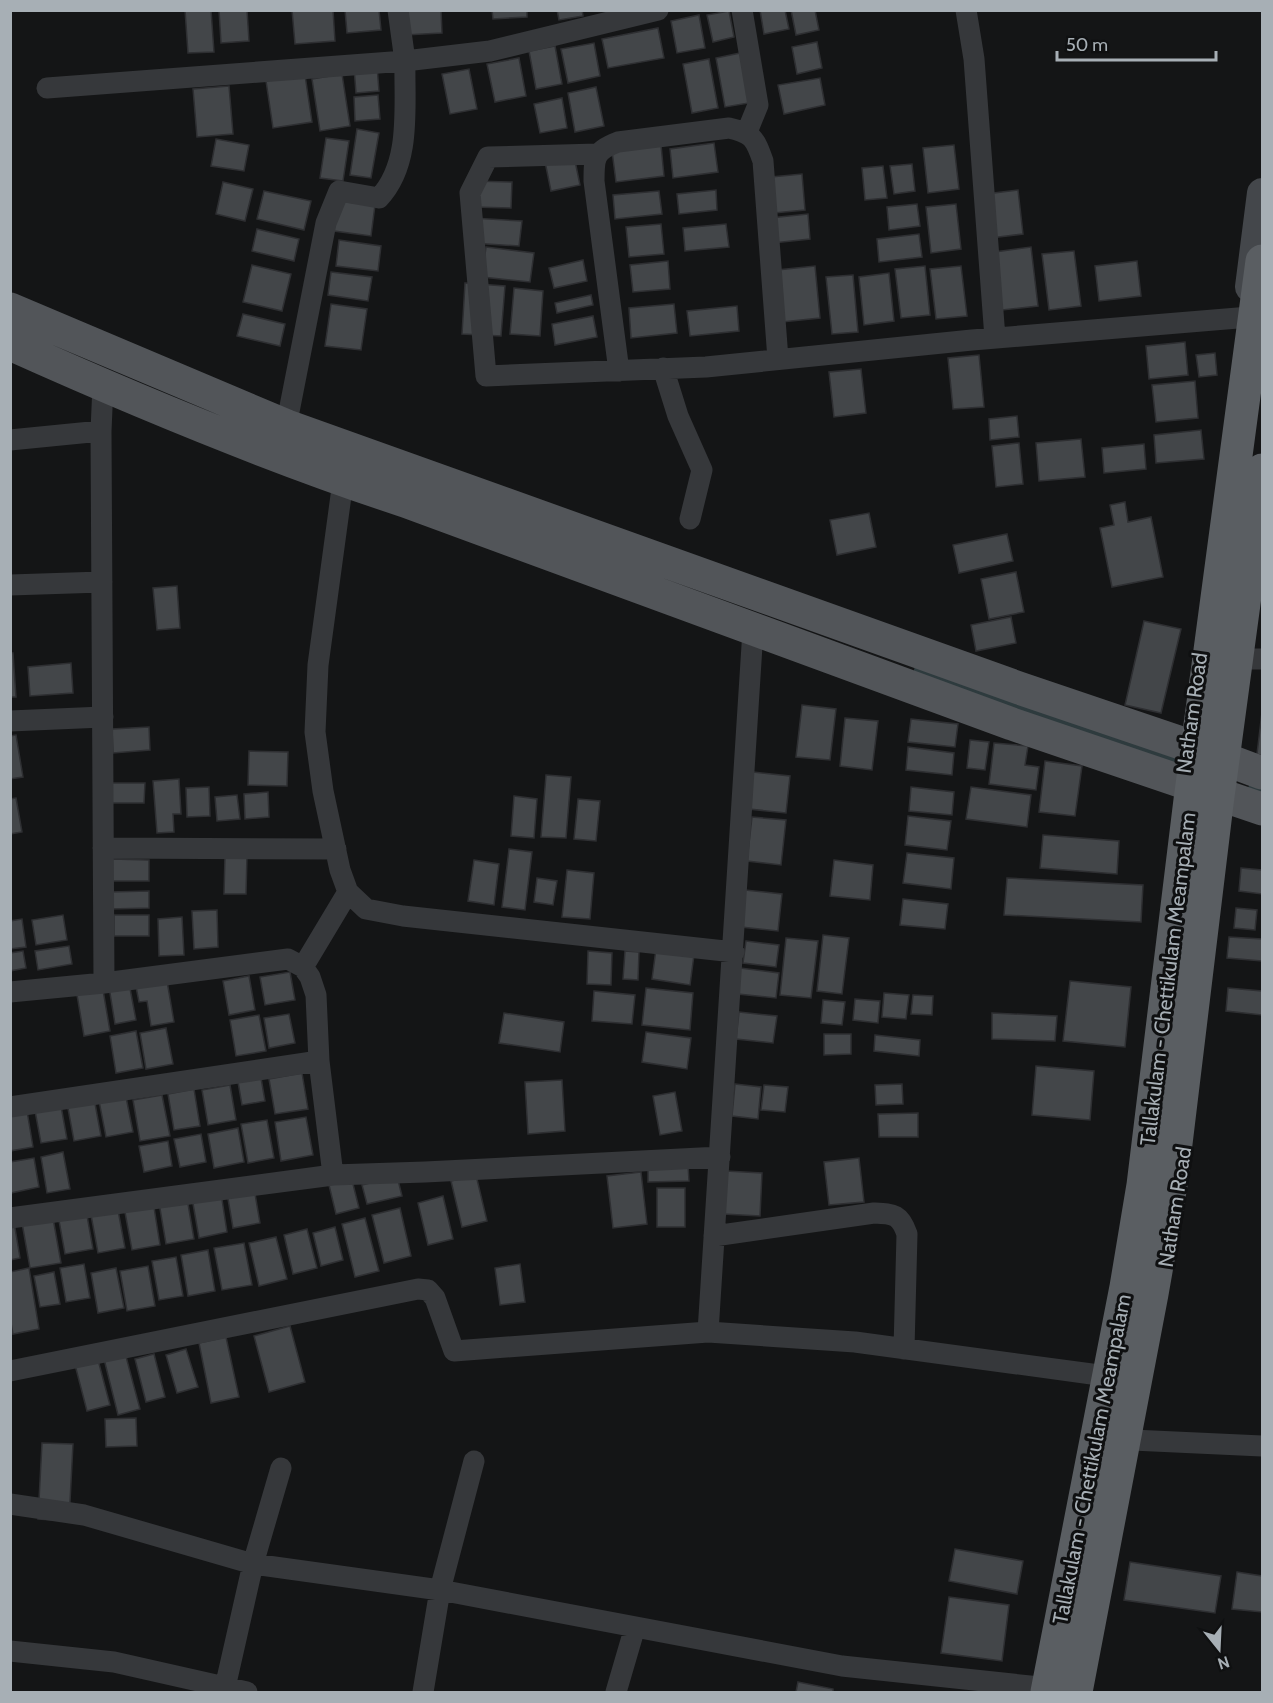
<svg xmlns="http://www.w3.org/2000/svg" width="1273" height="1703" font-family="Cabin,sans-serif">
<style>
.lines{fill:none;stroke-linecap:round;stroke-linejoin:round}
.canal{stroke:#2e3b3e;stroke-width:22}
.building{fill:#434649;stroke:#2e2f32;stroke-width:1.5}
.minor{stroke:#36383b;stroke-width:21}
.secondary{stroke:#44474b;stroke-width:30}
.primary{stroke:#525559;stroke-width:33}
.trunk{stroke:#5a5e62;stroke-width:33}
.labels{text-anchor:middle;stroke-width:6;stroke-linejoin:round;paint-order:stroke}
.street-label{font-size:21px;fill:#a7afb5;stroke:#0f1011}
</style>
<rect width="100%" height="100%" fill="#141516"/>
<g class="lines">
<path class="canal" d="M925,671L1003,701L1152,750L1168,761
M1259,790L1262,791"/>
</g>
<path class="building" d="M185,10H211L214,52L188,53Z
M219,10H247L249,41L221,43Z
M292,10H333L335,41L295,44Z
M345,10H379L381,30L347,33Z
M404,10H441L442,33L405,35Z
M492,10H527V17L493,19Z
M557,10H582L583,16L559,20Z
M760,10H785L789,29L764,34Z
M791,10H815L819,30L796,35Z
M729,11L734,37L713,42L707,15Z
M699,15L705,48L677,53L671,21Z
M658,28L664,58L608,68L602,39Z
M817,42L822,68L797,74L792,47Z
M594,43L600,76L568,83L561,49Z
M555,46L562,84L536,89L529,51Z
M745,52L755,102L725,107L716,58Z
M519,58L526,96L495,102L487,64Z
M709,59L718,108L692,113L683,64Z
M377,66L379,91L356,93L354,68Z
M469,69L477,109L450,114L442,74Z
M342,74L350,126L320,131L312,79Z
M305,75L312,122L273,128L266,81Z
M820,78L825,105L784,114L778,85Z
M229,86L233,134L197,137L193,89Z
M596,87L604,126L575,132L568,93Z
M378,95L380,119L355,121L354,97Z
M562,98L567,128L540,133L534,104Z
M357,129L379,133L371,178L350,175Z
M326,138L349,141L343,181L320,178Z
M216,139L249,145L244,171L211,166Z
M714,143L718,172L673,178L670,149Z
M661,145L664,176L616,182L612,151Z
M954,145L959,189L928,193L923,148Z
M573,151L580,185L551,191L544,157Z
M912,164L915,191L894,194L890,166Z
M883,166L887,198L865,200L862,168Z
M802,174L805,210L774,213L771,177Z
M474,181L512,182L511,208L473,207Z
M223,182L253,189L245,221L216,214Z
M716,190L717,210L679,214L677,194Z
M1018,190L1023,234L991,238L986,194Z
M264,191L311,201L304,230L257,219Z
M659,191L662,214L615,219L613,195Z
M338,201L375,205L371,236L334,231Z
M917,204L920,226L889,230L887,207Z
M956,204L961,249L931,253L926,207Z
M808,214L810,239L773,243L770,218Z
M472,218L522,221L519,246L471,243Z
M661,224L664,254L629,257L626,227Z
M726,224L729,247L685,251L683,228Z
M257,229L299,239L294,261L252,251Z
M919,234L922,257L879,262L877,239Z
M339,240L381,246L378,271L336,266Z
M486,247L534,253L530,282L482,277Z
M1031,247L1038,306L1002,310L995,252Z
M1074,251L1081,306L1049,310L1042,254Z
M583,260L587,281L554,288L549,268Z
M668,261L670,289L633,292L630,265Z
M1137,261L1141,296L1099,301L1095,266Z
M252,265L291,274L282,311L243,302Z
M815,266L820,318L782,322L777,270Z
M925,266L930,315L901,318L895,269Z
M961,266L967,316L936,319L930,269Z
M331,272L372,277L368,301L328,295Z
M889,273L894,321L864,325L859,277Z
M853,275L858,332L832,334L826,277Z
M465,283L505,286L501,336L462,334Z
M514,288L543,291L540,336L510,334Z
M591,295L593,305L557,313L555,303Z
M331,304L367,309L361,350L325,346Z
M674,304L677,333L631,338L629,308Z
M737,306L739,331L690,336L687,311Z
M243,314L285,324L280,346L237,336Z
M593,316L597,337L555,345L552,324Z
M1185,342L1188,375L1149,379L1146,346Z
M1215,353L1217,375L1199,377L1196,355Z
M979,355L984,407L953,409L948,358Z
M861,369L866,413L834,417L829,372Z
M1195,381L1198,418L1156,422L1152,385Z
M1017,416L1019,437L990,440L989,419Z
M1201,430L1204,459L1156,463L1154,435Z
M1081,439L1085,477L1039,481L1036,443Z
M1019,443L1023,484L996,487L992,446Z
M1144,444L1146,469L1104,473L1102,448Z
M1125,502L1128,522L1151,517L1163,577L1112,587L1100,528L1114,525L1110,505Z
M869,513L876,547L837,555L830,520Z
M1007,534L1013,561L959,573L953,545Z
M1016,572L1024,612L989,619L981,579Z
M177,586L180,628L157,630L153,588Z
M1011,617L1016,643L976,651L971,625Z
M1144,621L1181,629L1161,713L1125,705Z
M10,653H13L16,697H10Z
M71,663L73,693L30,696L28,667Z
M802,705L836,709L830,760L796,757Z
M1262,712V756L1257,754Z
M845,718L878,721L872,770L840,766Z
M911,719L958,724L955,747L908,742Z
M149,727L150,750L113,753L112,729Z
M16,735L23,777L10,779V736Z
M970,740L989,742L985,770L967,768Z
M994,743L1028,746L1025,765L1039,767L1036,790L989,784Z
M908,747L954,753L952,775L906,770Z
M249,751L288,752L287,786L248,785Z
M1045,761L1082,766L1075,816L1039,812Z
M753,772L790,776L786,813L749,809Z
M546,775L571,777L566,838L541,837Z
M179,779L181,814H173L174,832L157,833L153,781Z
M109,783H145L144,803H109Z
M209,787L210,816L187,817L186,788Z
M911,787L954,792L952,815L909,811Z
M971,787L1031,795L1027,827L966,819Z
M268,792L269,817L245,819L244,794Z
M237,795L240,819L217,821L215,797Z
M514,796L537,799L534,838L511,836Z
M16,798L22,832L10,834V799Z
M578,799L600,801L596,841L574,839Z
M908,816L951,821L947,850L905,845Z
M752,817L786,820L781,865L747,861Z
M1043,835L1119,841L1117,874L1040,868Z
M509,849L532,852L525,910L502,907Z
M907,853L954,858L951,889L903,883Z
M225,855H247L246,894H224Z
M111,859L149,860V881H111Z
M474,860L499,864L494,905L468,901Z
M834,860L873,865L870,900L830,896Z
M1241,868L1262,870V894L1239,891Z
M567,870L594,873L590,919L562,917Z
M537,878L557,881L553,905L534,902Z
M1007,878L1143,885L1141,922L1004,915Z
M745,890L782,894L778,931L741,927Z
M149,891V908L110,909L109,892Z
M903,899L948,904L945,929L900,925Z
M1236,908L1257,910L1255,930L1234,928Z
M217,910L218,947L194,949L192,911Z
M63,915L67,940L36,945L32,920Z
M114,915H149V936H114Z
M182,917L184,955L159,956L158,919Z
M22,919L26,947L10,949V921Z
M823,935L849,938L842,994L817,991Z
M1229,937L1262,939V961L1227,958Z
M786,938L818,941L811,998L780,995Z
M746,941L779,945L776,967L743,963Z
M69,946L72,964L38,970L35,951Z
M656,949L694,955L690,985L652,979Z
M23,951L26,968L10,971V953Z
M588,951L612,953L611,985L587,984Z
M625,951L639,952L638,980L623,979Z
M740,968L779,973L776,998L738,994Z
M290,972L295,1000L265,1005L260,977Z
M249,976L255,1010L229,1015L223,981Z
M167,981L174,1022L151,1026L147,1001L139,1002L136,987Z
M1070,981L1131,987L1125,1047L1063,1041Z
M129,983L136,1020L115,1024L109,987Z
M102,984L110,1031L84,1036L76,989Z
M646,988L693,993L690,1030L642,1025Z
M1228,988L1262,991V1015L1226,1011Z
M594,991L635,995L632,1024L592,1021Z
M884,993L909,995L906,1019L882,1017Z
M913,995L933,996L932,1015L911,1014Z
M855,999L880,1001L878,1023L853,1020Z
M823,1000L845,1002L842,1025L821,1023Z
M739,1012L777,1016L773,1043L736,1039Z
M504,1013L564,1022L560,1052L499,1043Z
M992,1013L1057,1016L1055,1041L992,1039Z
M289,1014L295,1043L269,1048L264,1018Z
M259,1015L266,1051L236,1056L230,1020Z
M166,1028L173,1064L146,1069L140,1033Z
M136,1031L143,1068L116,1073L110,1036Z
M646,1032L691,1038L687,1069L642,1062Z
M824,1034H851V1054L824,1055Z
M875,1035L920,1040L919,1056L874,1051Z
M1036,1066L1094,1071L1090,1120L1032,1115Z
M302,1073L308,1109L275,1114L269,1079Z
M261,1078L265,1101L242,1105L238,1082Z
M562,1080L565,1131L528,1134L525,1082Z
M735,1084L761,1087L758,1119L732,1116Z
M902,1084L903,1104L876,1105L875,1085Z
M230,1085L236,1120L208,1125L202,1090Z
M764,1085L788,1087L785,1112L761,1110Z
M194,1089L200,1126L174,1130L168,1094Z
M675,1092L682,1131L660,1135L653,1096Z
M162,1095L170,1136L140,1141L133,1100Z
M126,1097L133,1132L106,1137L99,1101Z
M94,1098L101,1136L74,1141L67,1103Z
M61,1106L67,1139L41,1143L35,1111Z
M27,1111L33,1147L10,1151V1114Z
M918,1113V1137H879L878,1114Z
M306,1117L313,1155L281,1161L275,1122Z
M267,1120L274,1158L248,1163L241,1124Z
M238,1128L244,1162L214,1168L208,1134Z
M201,1134L206,1162L180,1167L174,1139Z
M168,1141L172,1166L144,1172L139,1146Z
M63,1152L70,1189L47,1193L41,1157Z
M34,1158L39,1187L11,1193L10,1162Z
M859,1158L864,1202L829,1205L824,1162Z
M688,1165L689,1181L648,1182V1166Z
M726,1171L762,1173L760,1216L723,1214Z
M641,1172L647,1224L613,1228L607,1176Z
M476,1175L487,1221L462,1227L451,1181Z
M351,1176L359,1208L336,1214L328,1181Z
M397,1176L402,1196L367,1204L362,1185Z
M254,1188L260,1223L233,1228L227,1193Z
M657,1188H685V1227H657Z
M221,1193L227,1232L199,1238L192,1198Z
M443,1196L453,1239L428,1245L418,1203Z
M187,1198L194,1239L166,1244L159,1203Z
M153,1201L160,1245L132,1250L124,1207Z
M400,1208L411,1256L384,1263L372,1215Z
M86,1210L93,1249L65,1254L58,1215Z
M118,1210L125,1248L98,1253L91,1215Z
M53,1218L61,1263L30,1268L22,1223Z
M365,1218L379,1271L355,1277L342,1224Z
M14,1222L20,1258L10,1260V1223Z
M335,1227L343,1260L321,1266L313,1233Z
M307,1229L317,1268L293,1274L284,1235Z
M276,1237L287,1279L259,1286L249,1243Z
M244,1243L252,1285L222,1290L214,1248Z
M208,1250L215,1291L188,1296L181,1255Z
M176,1257L183,1296L159,1300L152,1261Z
M84,1264L90,1298L66,1302L60,1268Z
M520,1264L525,1302L500,1305L495,1268Z
M148,1266L155,1306L127,1311L120,1271Z
M29,1268L39,1329L13,1334L10,1318V1272Z
M116,1268L124,1308L98,1313L91,1273Z
M54,1272L60,1304L40,1307L34,1276Z
M290,1326L305,1382L269,1392L254,1336Z
M226,1337L239,1397L211,1403L199,1343Z
M124,1349L140,1409L118,1415L103,1355Z
M186,1349L198,1387L177,1393L166,1355Z
M154,1354L165,1397L146,1402L135,1359Z
M97,1356L110,1405L87,1411L74,1361Z
M136,1418L137,1446L106,1447L105,1419Z
M42,1443L73,1444L69,1521L38,1519Z
M955,1549L1023,1561L1017,1594L949,1581Z
M1130,1562L1221,1576L1215,1613L1124,1600Z
M1237,1572L1262,1576V1612L1232,1609Z
M949,1597L1009,1605L1002,1661L941,1653Z
M798,1682L833,1689V1692H796Z"/>
<g class="lines">
<path class="minor" d="M742,10L758,105L747,132
M966,10L974,59L995,338
M47,88L405,61L398,10
M597,154L488,157L470,193L486,376L706,367L972,340L1262,316
M663,368L678,416L702,470L690,519
M619,371L594,181C594,158 594,151 618,142L729,128C752,133 755,138 763,161L778,359
M103,385L101,431L104,983
M284,437L326,223L339,191L379,198C412,163 404,106 405,61L490,51L658,10
M10,440L101,431
M343,481L318,665L315,732L323,791L340,870L348,892L366,909L403,916L734,952
M10,585L102,582
M1246,659H1262
M10,721L103,717
M103,848L336,849
M303,967L348,892
M10,992L104,983L288,959L303,967L310,977L316,995L319,1061L333,1175L425,1172L720,1157
M10,1107L319,1061
M10,1218L333,1175
M714,1236L874,1213C894,1214 900,1214 907,1234L904,1349
M708,1332L855,1342L1099,1375
M10,1371L418,1289L428,1290L435,1298L454,1351L708,1332L753,630
M1132,1440L1262,1446
M10,1504L84,1515L253,1564L281,1468
M10,1651L114,1662L247,1692
M224,1692L253,1564L440,1590L842,1666L1040,1687
M423,1692L440,1590L474,1461
M616,1692L635,1627"/>
<path class="secondary" d="M1250,287L1262,193"/>
<path class="primary" d="M10,309L287,426L1019,688L1187,745L1262,773
M10,344C139,402 271,457 405,501L1012,724L1262,809"/>
<path class="trunk" d="M1047,1692L1126,1287L1143,1185L1190,800L1262,261
M1076,1692L1152,1294L1171,1185L1217,804L1262,470"/>
</g>
<g class="labels">
<g class="street-label">
<text transform="translate(1192 713) rotate(-82)" y="7">Natham Road</text>
<text transform="translate(1168 979) rotate(-83)" y="7">Tallakulam - Chettikulam Meampalam</text>
<text transform="translate(1175 1207) rotate(-81)" y="7">Natham Road</text>
<text transform="translate(1092 1459) rotate(-79)" y="7">Tallakulam - Chettikulam Meampalam</text>
</g>
</g>
<rect width="1273" height="1703" fill="none" stroke="#a7afb5" stroke-width="24"/>
<g transform="translate(1219 1649) rotate(162)" stroke="#0f1011" stroke-width="4.5" paint-order="stroke">
<path d="M0-4.5L10 22L0 15L-10 22Z" fill="#a7afb5"/>
<text y="-9" font-size="16" font-weight="bold" text-anchor="middle" fill="#a7afb5">N</text>
</g>
<path d="M1057 51v9h159v-9" fill="none" stroke="#a7afb5" stroke-width="3"/>
<text x="1066" y="51" font-size="18" fill="#a7afb5" stroke="#0f1011" stroke-width="4.5" paint-order="stroke">50 m</text>
</svg>
